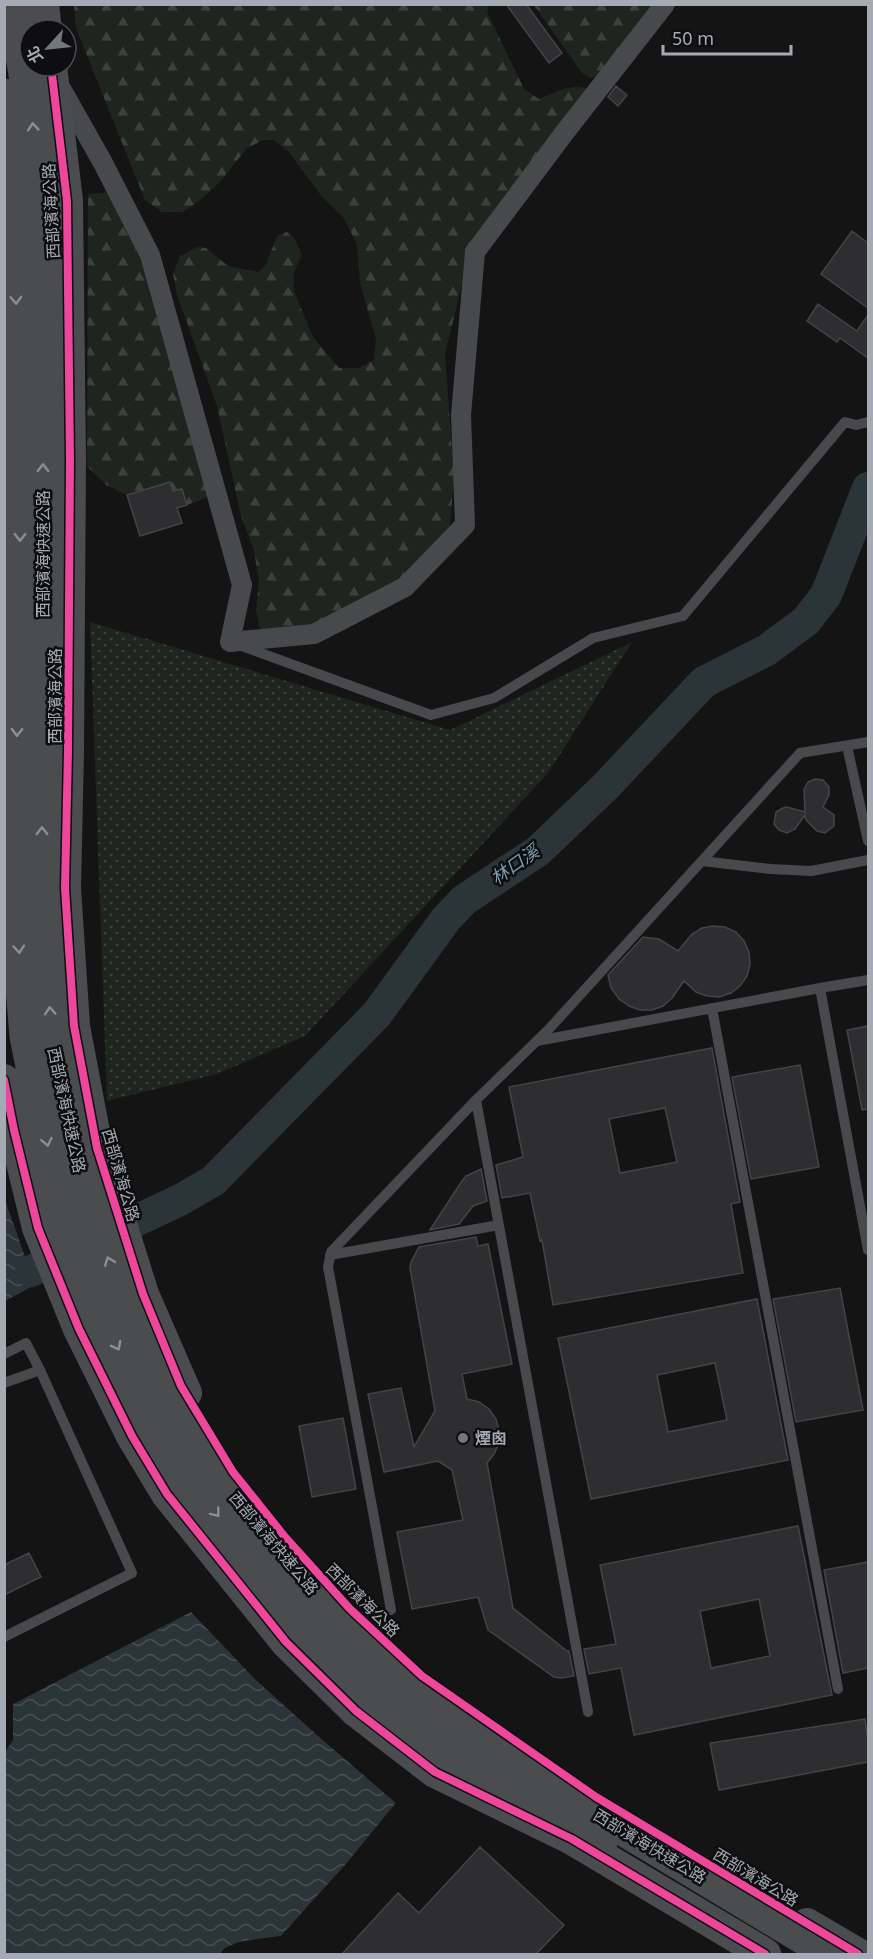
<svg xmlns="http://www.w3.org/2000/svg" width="873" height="1959" font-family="'Noto Sans','Noto Sans TC',sans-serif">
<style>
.grass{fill:url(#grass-dots)}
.forest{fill:url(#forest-firs)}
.water{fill:url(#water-waves)}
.pier{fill:#141414}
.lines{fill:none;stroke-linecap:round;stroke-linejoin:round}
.river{stroke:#2b3439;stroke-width:32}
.building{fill:#2e2e30;stroke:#434448;stroke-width:1.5;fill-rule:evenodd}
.service{stroke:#48494d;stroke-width:10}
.minor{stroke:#48494d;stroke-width:20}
.primary{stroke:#4a4c4f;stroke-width:32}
.trunk{stroke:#4a4c4e;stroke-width:33}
.trunk-bridge{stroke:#4a4c4e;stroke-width:33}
.cycleway-casing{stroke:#0e0e10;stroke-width:11}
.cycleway{stroke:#ed469a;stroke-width:8}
.oneway{stroke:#8a8e96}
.poi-dot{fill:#72767d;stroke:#0e0e10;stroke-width:2}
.labels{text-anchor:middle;stroke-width:5;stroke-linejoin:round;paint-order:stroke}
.street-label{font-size:16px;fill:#a5abb5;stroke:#0e0e10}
.poi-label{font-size:16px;font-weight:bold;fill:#a5abb5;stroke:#0e0e10;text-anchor:start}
.water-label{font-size:18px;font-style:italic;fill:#7c9aaf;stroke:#0e0e10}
</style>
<defs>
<pattern id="grass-dots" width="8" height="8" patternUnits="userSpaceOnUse" patternTransform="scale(1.5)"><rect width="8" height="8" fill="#1e241e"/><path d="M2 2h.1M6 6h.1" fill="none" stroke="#3c413c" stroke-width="1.8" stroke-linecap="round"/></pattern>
<pattern id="forest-firs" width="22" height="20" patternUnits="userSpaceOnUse" patternTransform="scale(1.5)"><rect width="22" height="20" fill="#1e241e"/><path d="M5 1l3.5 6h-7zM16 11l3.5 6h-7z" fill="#3c413c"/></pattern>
<pattern id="water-waves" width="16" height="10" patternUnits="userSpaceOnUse" patternTransform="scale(1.5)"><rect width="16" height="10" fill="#2b3439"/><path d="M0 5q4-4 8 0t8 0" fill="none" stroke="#474f53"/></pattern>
</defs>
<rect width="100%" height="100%" fill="#141414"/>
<path class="grass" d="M90,622L450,730L632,642L548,773L305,1036L217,1074L107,1101Z"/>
<path class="forest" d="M74,5H489L487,12L524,89L539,99C556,92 573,82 591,90L470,251L445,354L454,480L449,534L434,557L327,626L266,635L260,628L256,610L259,581L254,551L241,516L217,406L177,295L173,274L180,256L197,247L206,248L228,266L258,272L265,266L278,235L287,232L294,238L302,255L294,272V291L313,337L339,368H358L374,360L376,339L360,283L357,244L343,217L322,197L289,152L273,140H264L247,148L219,183L198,202L182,212H162L145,200L76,28Z
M534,5H668L608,72L590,78L582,73Z
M111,192L139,234L211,493L206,498L187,505L182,489L173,491L170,482L127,495L106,485L87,466L88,194Z"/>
<path class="water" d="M5,1200L35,1285L5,1301H4Z
M191,1611L255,1679L318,1736L396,1803L346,1864L281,1936L239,1942L225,1948L220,1954H5L4,1752L13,1739V1704Z"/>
<path class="pier" d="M191,1608L257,1677L399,1803L348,1866L283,1938L240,1945L227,1951L224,1954H220L225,1948L239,1942L281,1936L346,1864L396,1803L255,1679L191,1612L13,1704V1740L5,1752L4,1747L10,1739L9,1720L11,1702Z"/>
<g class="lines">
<path class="river" d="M131,1223L180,1200L213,1181L377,1014L446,919L464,900L538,851L605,787L704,682L767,650L806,621L826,595L868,488
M31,1271L42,1266"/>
</g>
<path class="building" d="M506,4H526L562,53L549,63Z
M616,86L627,95L618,106L608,97Z
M852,231L868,243V308L821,274Z
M818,304L857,331L868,315V358L840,338L837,342L807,321Z
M170,482L173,491L182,489L187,505L177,508L182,523L140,536L127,495Z
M815,779L823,780L829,787V795L823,807L834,815V826L825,833L817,831L806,820L805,815L795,829L787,833L779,830L774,824L776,812L783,808L787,807L805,812L804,790L808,782Z
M713,926L725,927L736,932L744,941L749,952L750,964L747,976L740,986L731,993L719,997L707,996L696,992L684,981L672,998L663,1006L652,1010H640L629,1006L619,999L611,988L608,975L643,937L659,939L678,951L692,934L702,928Z
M868,1026V1109L862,1110L847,1030Z
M712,1048L740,1202L731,1204L743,1273L553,1305L542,1240L540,1241L530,1193L502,1198L496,1165L523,1157L509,1087ZM665,1108L677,1162L620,1173L609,1119Z
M800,1065L819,1167L751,1179L732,1077Z
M481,1169L487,1201L473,1206L459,1224L430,1230L462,1181L466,1176Z
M476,1237L478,1246L488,1244L512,1364L462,1374L467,1399L479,1402L489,1409L496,1419L499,1430V1443L494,1454L487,1463L513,1608L567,1651H569L574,1676L561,1678L554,1677L488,1630L478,1597L412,1609L397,1532L463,1520L452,1470L438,1461L384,1472L368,1394L401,1388L414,1447L435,1411L410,1268L411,1262L419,1247Z
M840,1288L863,1410L796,1422L773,1299Z
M757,1299L788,1460L591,1499L558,1338ZM715,1363L727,1420L668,1432L657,1375Z
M343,1418L356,1489L312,1497L299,1426Z
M798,1526L832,1695L634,1735L621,1668L589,1674L584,1649L616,1644L600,1565ZM759,1599L770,1656L711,1668L700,1611Z
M29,1553L41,1577L4,1595V1565Z
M868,1562V1668L843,1673L824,1570Z
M865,1719L868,1742V1762L719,1790L710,1743Z
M480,1847L564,1925L536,1954H342L398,1893L419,1913Z"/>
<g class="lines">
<path class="service" d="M239,645L431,715L494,698L593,638L683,616L845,422L856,425L868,422
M847,746L868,841
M702,861L771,869L811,871L868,860
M868,980L820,988L868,1250
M712,1008L838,1689
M537,1041L820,988
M476,1100L588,1712
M330,1255L499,1225
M4,1354L26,1343L40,1370L132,1573L4,1637
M4,1383L40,1370
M391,1610L328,1267L331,1252L476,1100L549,1029L800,753L868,742"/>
<path class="minor" d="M59,85L103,163L150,255L242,585L230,642L314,634L405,587L465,525L461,415L475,252L565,132L665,4"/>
<path class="primary" d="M43,4L46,30
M51,66L67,201L70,459L68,751L65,888L74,1026L97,1148L143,1294L186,1393
M4,1080L14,1130L38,1228L79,1329L132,1436L167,1494L286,1642L356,1711L435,1772L572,1839L765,1954
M807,1924L858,1954"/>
<path class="trunk" d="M13,4L32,115L44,283L42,890
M4,95L9,116L21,505L14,891"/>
<path class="trunk-bridge" d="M42,890L52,1039L70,1143L95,1225L129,1313L172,1399L221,1479L275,1548L343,1625L412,1685L593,1811L830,1954
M14,891L26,1036L49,1152L73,1235L107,1326L154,1414L208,1503L271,1583L323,1639L381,1691L442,1740L506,1783L601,1842"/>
<g class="cycleway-casing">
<path id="cycleway" d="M51,66L67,201L70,459L68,751L65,888L74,1026L97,1148L143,1294L181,1386L233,1472L285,1537L350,1609L422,1676L596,1797L858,1954
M4,1080L14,1130L38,1228L79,1329L132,1436L167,1494L286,1642L356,1711L435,1772L572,1839L765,1954"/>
</g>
<use href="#cycleway" class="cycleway"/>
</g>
<defs><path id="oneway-chevron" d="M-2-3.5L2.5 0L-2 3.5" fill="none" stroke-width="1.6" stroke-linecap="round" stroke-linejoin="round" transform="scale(1.5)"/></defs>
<g class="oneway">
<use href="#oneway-chevron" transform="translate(33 127) rotate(-94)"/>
<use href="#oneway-chevron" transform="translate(16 300) rotate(88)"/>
<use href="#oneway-chevron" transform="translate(43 468) rotate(-90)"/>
<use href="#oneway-chevron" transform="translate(20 537) rotate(91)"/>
<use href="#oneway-chevron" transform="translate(17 732) rotate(91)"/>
<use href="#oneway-chevron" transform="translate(42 831) rotate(-90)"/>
<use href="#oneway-chevron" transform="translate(19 949) rotate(85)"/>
<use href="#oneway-chevron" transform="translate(50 1011) rotate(-94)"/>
<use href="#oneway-chevron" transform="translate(47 1142) rotate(79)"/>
<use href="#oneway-chevron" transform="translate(109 1261) rotate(-111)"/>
<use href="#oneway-chevron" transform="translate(117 1346) rotate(62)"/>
<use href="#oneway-chevron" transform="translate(216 1513) rotate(52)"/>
</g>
<circle class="poi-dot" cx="463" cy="1438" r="6"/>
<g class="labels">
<g class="street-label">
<text transform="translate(51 211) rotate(-93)" y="6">西部濱海公路</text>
<text transform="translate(43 554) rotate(-90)" y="6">西部濱海快速公路</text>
<text transform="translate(55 696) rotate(-90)" y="6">西部濱海公路</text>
<text transform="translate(67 1110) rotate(78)" y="6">西部濱海快速公路</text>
<text transform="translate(121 1175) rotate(74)" y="6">西部濱海公路</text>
<text transform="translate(274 1543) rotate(50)" y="6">西部濱海快速公路</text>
<text transform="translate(363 1600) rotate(45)" y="6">西部濱海公路</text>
<text transform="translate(650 1846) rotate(31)" y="6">西部濱海快速公路</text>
<text transform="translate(756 1877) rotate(31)" y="6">西部濱海公路</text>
</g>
<g class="poi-label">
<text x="475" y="1444">煙囪</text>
</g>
<g class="water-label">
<text transform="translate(515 865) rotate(-35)" y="6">林口溪</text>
</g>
</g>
<rect width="873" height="1959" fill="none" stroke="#a5abb5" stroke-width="12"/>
<g transform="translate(48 48) rotate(243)"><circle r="28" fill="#0e0e10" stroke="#4a4d52" stroke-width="1.5"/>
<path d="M0-4.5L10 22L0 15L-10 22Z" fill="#72767d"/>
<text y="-9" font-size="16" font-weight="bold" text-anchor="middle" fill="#a5abb5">北</text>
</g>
<path d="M663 45v9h128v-9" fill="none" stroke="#a5abb5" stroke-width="3"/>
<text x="672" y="45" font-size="18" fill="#a5abb5" stroke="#0e0e10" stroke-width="4.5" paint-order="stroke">50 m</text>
</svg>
